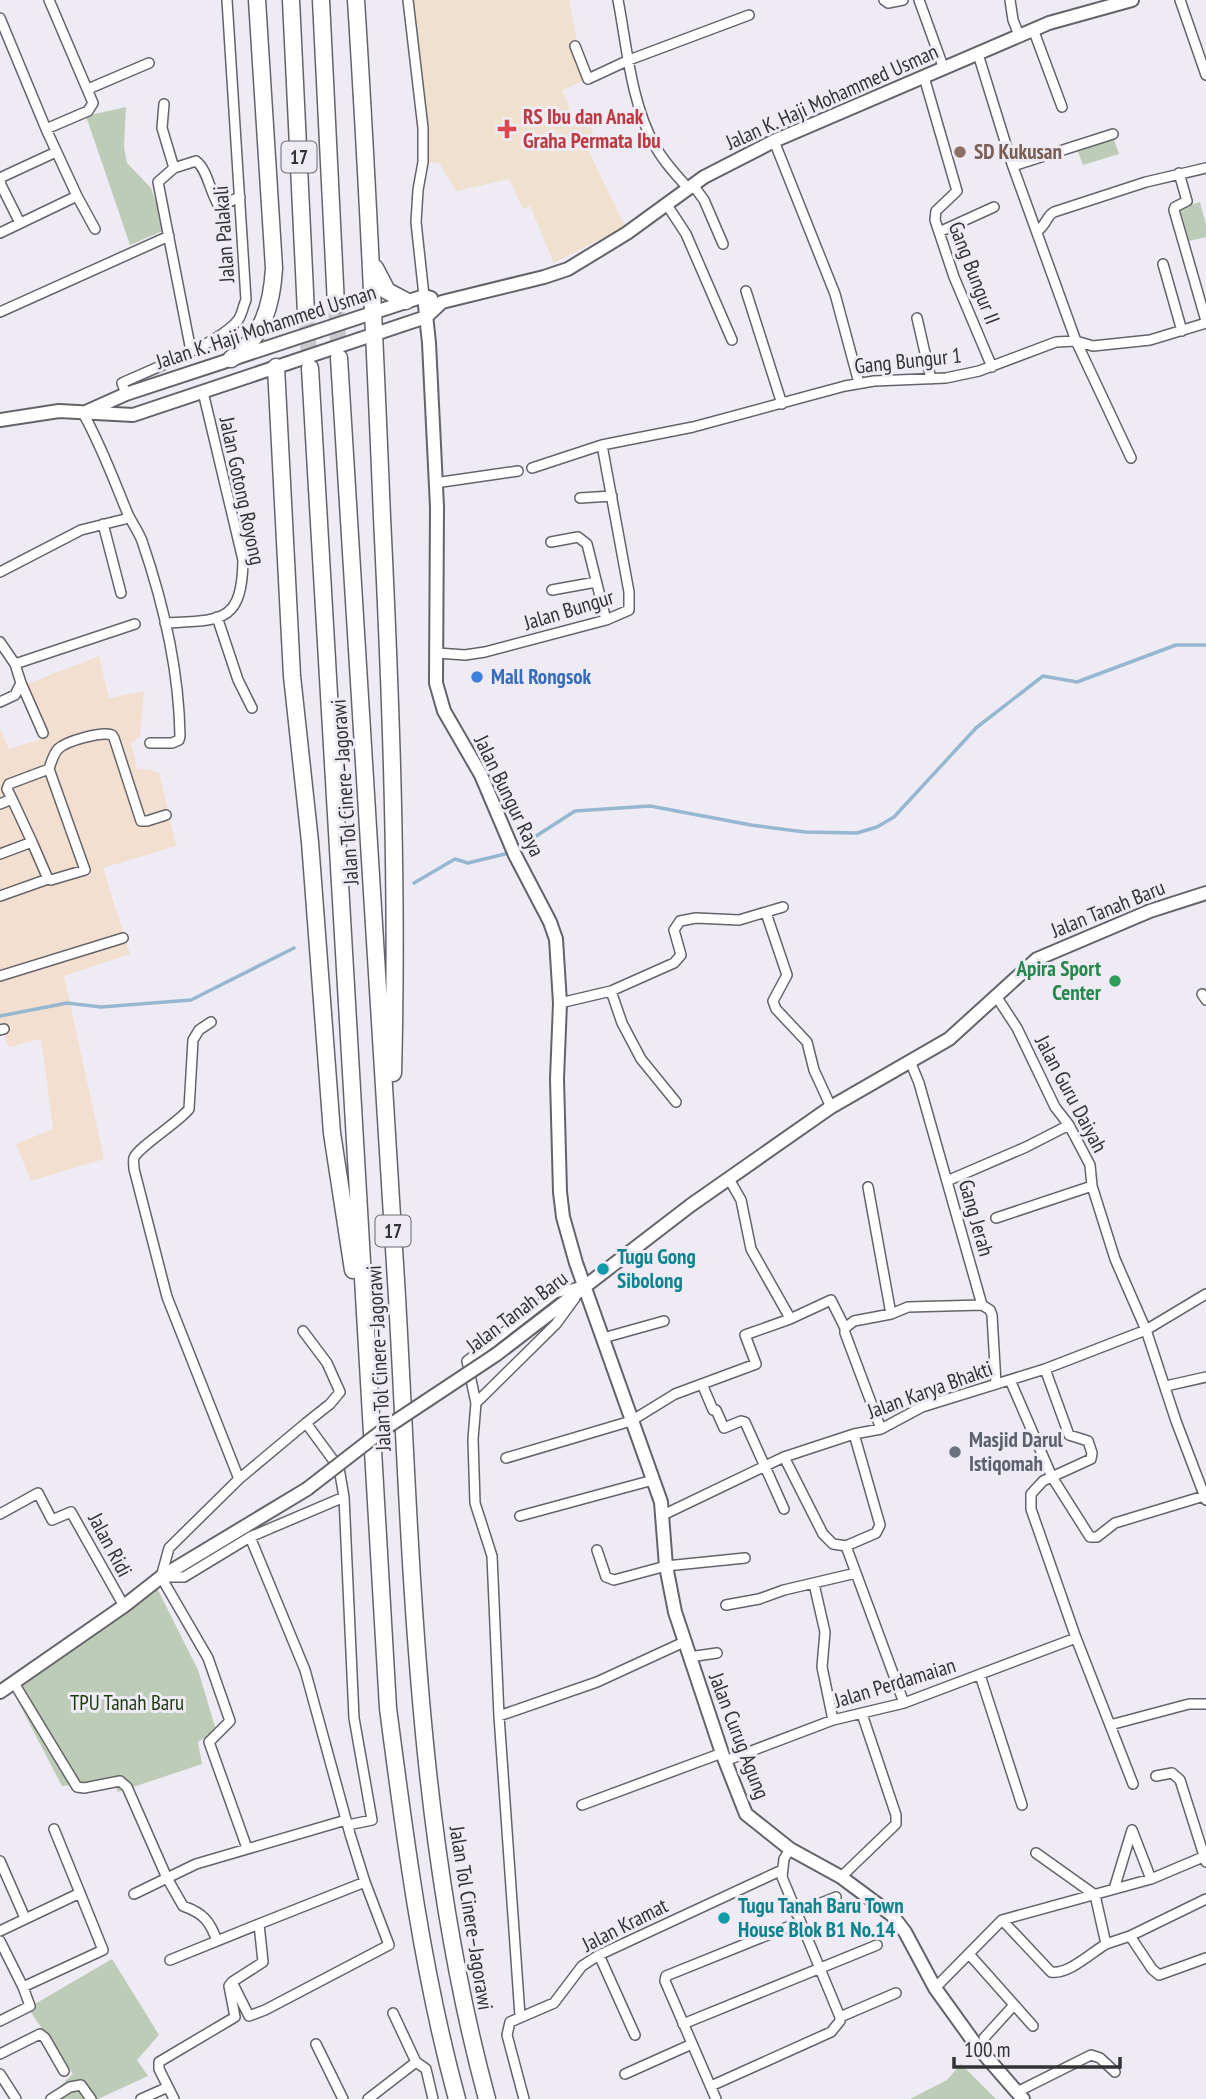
<svg xmlns="http://www.w3.org/2000/svg" width="1206" height="2099" font-family="'PT Sans Narrow',sans-serif">
<style>
.industrial{fill:#f3dfd0}
.medical{fill:#f0e1ce}
.green{fill:#bcccb6}
.lines{fill:none;stroke-linecap:round;stroke-linejoin:round}
.stream{stroke:#96b7d0;stroke-width:3.5}
.highway-tunnel{stroke:#c9c6ce;stroke-width:16;stroke-dasharray:16 8;stroke-linecap:butt}
.street-casing{stroke:#65636a;stroke-width:12}
.secondary-casing{stroke:#65636a;stroke-width:16}
.highway-casing{stroke:#65636a;stroke-width:19}
.street{stroke:#fff;stroke-width:9}
.secondary{stroke:#fff;stroke-width:12}
.highway{stroke:#fff;stroke-width:16}
.secondary-bridge-casing{stroke:#65636a;stroke-width:16;stroke-linecap:butt}
.secondary-bridge{stroke:#fff;stroke-width:12}
.health-dot{fill:#e0444e;stroke:#efebf4;stroke-width:2.5}
.education-dot{fill:#8d6e63;stroke:#efebf4;stroke-width:2.5}
.shop-dot{fill:#3f7fe0;stroke:#efebf4;stroke-width:2.5}
.leisure-dot{fill:#2e9e5b;stroke:#efebf4;stroke-width:2.5}
.culture-dot{fill:#0f9aa8;stroke:#efebf4;stroke-width:2.5}
.worship-dot{fill:#6b7280;stroke:#efebf4;stroke-width:2.5}
.labels{text-anchor:middle;stroke-width:6;stroke-linejoin:round;paint-order:stroke}
.shield{fill:#efebf4;stroke:#6b6a6e;stroke-width:2}
.shield-label{font-size:19px;font-weight:bold;fill:#333235}
.street-label{font-size:21px;fill:#333235;stroke:#efebf4}
.health-label{font-size:21px;font-weight:bold;fill:#be3a42;stroke:#efebf4;text-anchor:start}
.education-label{font-size:21px;font-weight:bold;fill:#785e54;stroke:#efebf4;text-anchor:start}
.shop-label{font-size:21px;font-weight:bold;fill:#366cbe;stroke:#efebf4;text-anchor:start}
.leisure-label{font-size:21px;font-weight:bold;fill:#27864d;stroke:#efebf4;text-anchor:end}
.culture-label{font-size:21px;font-weight:bold;fill:#0d838f;stroke:#efebf4;text-anchor:start}
.worship-label{font-size:21px;font-weight:bold;fill:#5b616d;stroke:#efebf4;text-anchor:start}
.park-label{font-size:21px;fill:#1b3b0d;stroke:#efebf4}
</style>
<rect width="100%" height="100%" fill="#efebf4"/>
<path class="industrial" d="M99,656L109,698L144,691L140,737L131,743L137,768L159,772L176,846L103,868L130,954L64,976L104,1159L31,1181L16,1144L53,1129L41,1039L9,1047L0,1025V729L9,749L44,738L22,686Z"/>
<path class="medical" d="M407,0H569L585,80L562,90L572,115L582,112L598,142L587,148L625,226L554,263L530,206L523,209L509,179L456,191L439,163L427,162Z"/>
<path class="green" d="M126,107L124,147L127,163L151,188L165,230L130,245L86,116Z
M1114,140L1119,154L1083,165L1077,149Z
M1200,202L1206,225V237L1189,241L1180,208Z
M157,1588L198,1670L216,1730L198,1742L202,1764L118,1792L112,1779L62,1786L12,1690Z
M112,1959L159,2035L137,2060L148,2076L98,2099H48L47,2098L73,2074L28,2008Z
M961,2064L996,2099H910L947,2080Z"/>
<g class="lines">
<path class="stream" d="M516,849L575,811L650,806L751,825L805,832L857,833L877,827L894,817L976,728L1043,676L1077,682L1176,645H1206
M414,883L455,859L468,863L509,853
M0,1016L67,1003L101,1007L191,1000L294,948"/>
<path class="highway-tunnel" d="M336,305L339,358
M306,313L310,368"/>
<g class="street-casing">
<path id="street" d="M49,0L93,103L88,111L46,129L77,196L95,229
M408,0L423,128V162L418,190L416,222L424,296
M618,0C627,47 631,103 655,146C664,162 676,175 688,188
M884,0L888,3L903,0
M919,0L944,69
M1010,0L1013,20L1019,35
M1180,0L1206,75
M0,18L46,129
M1033,29L1062,107
M575,46L588,79L629,60L749,15
M978,54L1012,164L1076,341L1131,458
M924,77L957,191L936,211L935,220L954,277L992,367
M88,89L149,63
M164,104L162,128L174,168
M774,141L835,294L859,383
M1013,166L1113,134
M1179,173L1187,201L1175,207L1174,210L1206,321
M693,185L704,200L723,244
M667,205L686,234L732,340
M20,223L0,183L2,177L56,152
M1037,231C1046,226 1046,216 1054,212L1146,182L1206,168
M939,232L994,207
M0,233L77,196
M1163,264L1182,331
M746,291L782,404
M0,312L169,236
M917,318L931,379
M191,351L158,182L174,168L196,161C208,170 210,193 219,206L240,197
M126,394L122,383C148,371 222,342 238,320C242,315 243,306 246,300L227,0
M83,413C101,445 113,478 127,512C131,522 138,530 142,541C163,602 179,671 180,736L179,740L172,743H150
M532,468L602,445L693,427L845,386L874,381L946,378L979,371L1056,342L1076,341L1093,346L1150,340L1206,323
M435,483L518,471
M580,498L612,496
M103,524L121,593
M551,542L578,537L587,544L606,620
M0,572L81,530L129,518
M552,590L596,582
M217,617L238,680L252,708
M165,623C221,620 242,624 243,560L203,392
M0,642L15,664L21,683L15,695L0,702
M437,653L465,655L485,652L606,620L629,610V592L602,445
M15,664L135,624
M21,683L43,733
M12,799L32,842
M0,804L12,799L7,789L9,784L49,769C51,762 53,755 58,749C66,741 102,731 112,735L114,738L141,821H147L166,815
M0,854L32,842L48,879L51,880L85,870L49,769
M0,896L48,879
M766,913L787,975L773,1001L776,1009L807,1042L814,1070L831,1107
M0,976L123,938
M611,991L622,1023L641,1059L676,1102
M1202,994L1206,1000
M996,996L1017,1028L1055,1107L1069,1125L1090,1165L1092,1186L1115,1259L1146,1330L1176,1421L1206,1500
M560,1003L611,991L674,963L681,955L674,930L680,921L696,918L739,920L783,907
M211,1022L199,1030L193,1040L189,1109C178,1123 138,1147 134,1158C133,1161 134,1165 134,1169L167,1297L239,1479
M0,1030L4,1029
M910,1061L919,1083L982,1305L990,1310L992,1315L996,1384
M729,1179L741,1200L751,1249L790,1318
M947,1181L1026,1147L1069,1125
M868,1187L891,1314
M996,1218L1092,1186
M303,1331L327,1363L340,1392L330,1404L306,1423
M603,1338L664,1321
M1045,1369L1069,1435L1088,1441L1092,1453L1091,1459L1043,1481L1031,1494V1509L1076,1638L1133,1784
M1010,1380L1052,1477L1090,1537H1097L1115,1523L1204,1496
M702,1384L713,1410H716L724,1428L741,1421L745,1422L784,1509
M1166,1386L1206,1377
M476,1403L556,1324L575,1298
M881,1429L845,1333V1328L854,1321L891,1314L908,1307L982,1305
M784,1457L823,1534L833,1544L846,1546L876,1533L880,1525L854,1434
M506,1458L631,1421L675,1394L756,1364L745,1335L790,1319L831,1300L845,1328
M0,1514L38,1493L52,1520L71,1512L124,1606
M663,1515L784,1457L854,1434L881,1429L922,1407L1045,1369L1146,1330L1206,1294
M520,1516L653,1480
M846,1546L904,1703
M597,1550L606,1577L614,1580L666,1566L745,1558
M163,1577H184L250,1537L344,1497
M814,1584L825,1632L822,1667L833,1720
M726,1605L759,1599L784,1590L856,1573
M689,1657L717,1653
M980,1675L1022,1805
M14,1683L77,1787L84,1788L120,1781L127,1787L167,1878L183,1906C203,1913 210,1921 217,1941
M499,1716L597,1682L684,1642
M1110,1725L1189,1704H1206
M725,1761L833,1720L904,1703L1076,1638
M1156,1776L1172,1773L1180,1780L1206,1862
M582,1805L722,1753
M1132,1830L1151,1879
M247,1848L209,1742L230,1721L208,1658L161,1577L169,1548L239,1479L306,1423L339,1468L344,1497L354,1718L372,1820L348,1825
M1036,1853L1095,1895L1106,1944L1130,1936L1206,1899
M0,1861L25,1918
M841,1877L896,1824V1815L862,1714
M1114,1889L1132,1830
M134,1894L196,1864L346,1820
M796,1913L836,1897
M1002,1920L1051,1972C1068,1975 1091,1953 1106,1944
M0,1931L80,1893L54,1829
M1130,1936L1152,1969L1159,1975L1206,1958
M0,1941L23,1987
M969,1954L1033,2026
M599,1955L635,2035
M170,1960L259,1924
M232,1982L249,2016L265,2010L389,1945L365,1882L350,1834L305,1670L250,1537
M935,1988L1002,1920L1151,1879L1203,1857
M393,2013L416,2062
M520,2016L499,1716L492,1556L475,1503L473,1439L476,1403L467,1361L555,1293L583,1286
M840,2017L896,1993
M0,2021L30,2006L23,1987L103,1950L80,1893
M683,2024L877,1945
M984,2038L1014,2005
M316,2044L343,2099
M0,2054L40,2034L45,2038L64,2071
M0,2074L16,2099
M625,2074L692,2044
M711,2086L831,2032L840,2021V2017L782,1877L784,1859L790,1849
M1017,2092L1091,2055L1100,2058L1115,2072
M51,2099L70,2087L81,2085L91,2099
M141,2099L168,2087
M174,2099L159,2069V2062L235,2017L229,1986L232,1982L263,1962L259,1924L365,1882
M368,2099L416,2062L426,2069L433,2099
M524,2099L507,2035L510,2022L554,2003L582,1966L599,1955L782,1870
M716,2099L665,1981L666,1976L800,1922"/>
</g>
<g class="secondary-casing">
<path id="secondary" d="M424,296L429,343L437,507L436,683L444,711L481,775L515,855L550,922L556,939L560,1003L557,1079L560,1192L563,1217L576,1263L661,1502L666,1566L675,1612L722,1753L746,1814L790,1849L841,1877L892,1915L905,1932L935,1988L976,2045L1023,2099
M88,411L126,394L424,296L431,298
M0,420L59,411L133,415L426,317L442,302L544,277L568,269L627,233L704,177L774,141L1049,23L1132,0
M497,1354L691,1205L831,1107L949,1039L1037,959L1150,911L1206,893
M0,1692L124,1606L161,1577L307,1489"/>
</g>
<g class="highway-casing">
<path id="highway" d="M291,0L306,313
M321,0L336,305
M356,0C367,172 375,345 382,517C391,703 398,888 393,1073
M375,268L387,291L406,301
M339,358C359,671 379,984 397,1297C412,1565 416,1838 487,2099
M231,359C263,338 272,304 274,268L257,0
M276,367L292,676L310,842L332,1133L353,1270
M310,368L388,1708C405,1839 422,1971 457,2099"/>
</g>
<use href="#street" class="street"/>
<use href="#secondary" class="secondary"/>
<use href="#highway" class="highway"/>
<g class="secondary-bridge-casing">
<path id="secondary-bridge" d="M307,1489L387,1427L497,1354"/>
</g>
<use href="#secondary-bridge" class="secondary-bridge"/>
</g>
<path class="health-dot" d="M503.5 118.5h7v7h7v7h-7v7h-7v-7h-7v-7h7z"/>
<circle class="education-dot" cx="960" cy="152" r="7"/>
<circle class="shop-dot" cx="477" cy="677" r="7"/>
<circle class="leisure-dot" cx="1115" cy="981" r="7"/>
<g class="culture-dot">
<circle cx="603" cy="1269" r="7"/>
<circle cx="724" cy="1918" r="7"/>
</g>
<circle class="worship-dot" cx="955" cy="1452" r="7"/>
<g class="labels">
<g class="shield">
<rect x="281.5" y="141.5" width="35" height="31" rx="5"/>
<rect x="375.5" y="1215.5" width="35" height="31" rx="5"/>
</g>
<g class="shield-label">
<text x="299" y="164">17</text>
<text x="393" y="1238">17</text>
</g>
<g class="street-label">
<text transform="translate(832 97) rotate(-24)" y="7">Jalan K. Haji Mohammed Usman</text>
<text transform="translate(224 234) rotate(-94)" y="7">Jalan Palakali</text>
<text transform="translate(974 273) rotate(69)" y="7">Gang Bungur II</text>
<text transform="translate(266 327) rotate(-18)" y="7">Jalan K. Haji Mohammed Usman</text>
<text transform="translate(908 361) rotate(-6)" y="7">Gang Bungur 1</text>
<text transform="translate(242 491) rotate(78)" y="7">Jalan Gotong Royong</text>
<text transform="translate(569 610) rotate(-17)" y="7">Jalan Bungur</text>
<text transform="translate(345 792) rotate(-94)" y="7">Jalan Tol Cinere–Jagorawi</text>
<text transform="translate(509 796) rotate(64)" y="7">Jalan Bungur Raya</text>
<text transform="translate(1108 909) rotate(-22)" y="7">Jalan Tanah Baru</text>
<text transform="translate(1071 1094) rotate(62)" y="7">Jalan Guru Daiyah</text>
<text transform="translate(976 1218) rotate(74)" y="7">Gang Jerah</text>
<text transform="translate(517 1312) rotate(-37)" y="7">Jalan Tanah Baru</text>
<text transform="translate(379 1358) rotate(-93)" y="7">Jalan Tol Cinere–Jagorawi</text>
<text transform="translate(930 1390) rotate(-20)" y="7">Jalan Karya Bhakti</text>
<text transform="translate(110 1545) rotate(62)" y="7">Jalan Ridi</text>
<text transform="translate(895 1683) rotate(-17)" y="7">Jalan Perdamaian</text>
<text transform="translate(739 1736) rotate(69)" y="7">Jalan Curug Agung</text>
<text transform="translate(471 1918) rotate(81)" y="7">Jalan Tol Cinere–Jagorawi</text>
<text transform="translate(625 1925) rotate(-27)" y="7">Jalan Kramat</text>
</g>
<g class="health-label">
<text x="523" y="124">RS Ibu dan Anak<tspan x="523" dy="24">Graha Permata Ibu</tspan></text>
</g>
<g class="education-label">
<text x="974" y="159">SD Kukusan</text>
</g>
<g class="shop-label">
<text x="491" y="684">Mall Rongsok</text>
</g>
<g class="leisure-label">
<text x="1101" y="976">Apira Sport<tspan x="1101" dy="24">Center</tspan></text>
</g>
<g class="culture-label">
<text x="617" y="1264">Tugu Gong<tspan x="617" dy="24">Sibolong</tspan></text>
<text x="738" y="1913">Tugu Tanah Baru Town<tspan x="738" dy="24">House Blok B1 No.14</tspan></text>
</g>
<g class="worship-label">
<text x="969" y="1447">Masjid Darul<tspan x="969" dy="24">Istiqomah</tspan></text>
</g>
<g class="park-label">
<text x="127" y="1710">TPU Tanah Baru</text>
</g>
</g>
<path d="M954 2057v10h166v-10" fill="none" stroke="#333235" stroke-width="3.5"/>
<text x="964" y="2057" font-size="21" fill="#333235" stroke="#efebf4" stroke-width="5" paint-order="stroke">100 m</text>
</svg>
